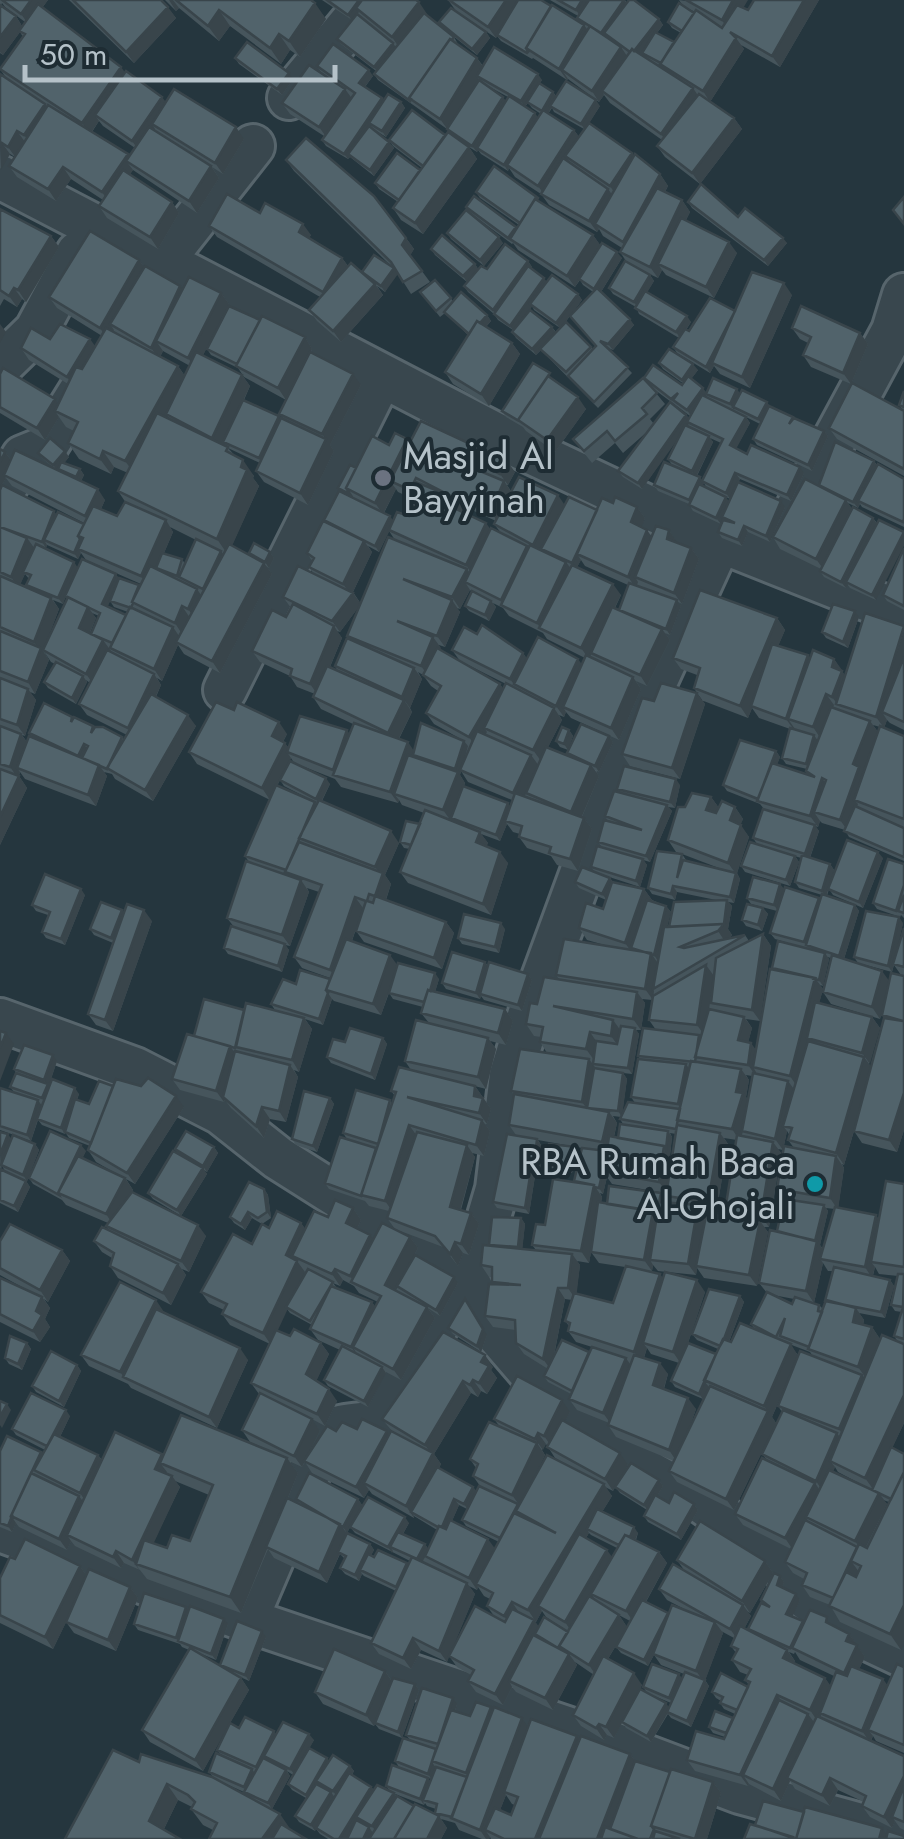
<svg xmlns="http://www.w3.org/2000/svg" width="904" height="1839" font-family="Jost,sans-serif">
<style>
.lines{fill:none;stroke-linecap:round;stroke-linejoin:round}
.street-casing{stroke:#57656c;stroke-width:48}
.street{stroke:#39474e;stroke-width:42}
.wall{fill:#46555c;fill-rule:evenodd}
.shaded-wall{fill:#39454b}
.building{fill:#51636b;stroke:#39454b;stroke-width:2.5;fill-rule:evenodd}
.worship-dot{fill:#6b7280;stroke:#1e2c33;stroke-width:4}
.culture-dot{fill:#0f9aa8;stroke:#1e2c33;stroke-width:4}
.labels{text-anchor:middle;stroke-width:8;stroke-linejoin:round;paint-order:stroke}
.poi-label{font-size:38px;fill:#b5c2c9;stroke:#1e2c33;text-anchor:start}
</style>
<rect width="100%" height="100%" fill="#25363e"/>
<g class="lines">
<g class="street-casing">
<path id="street" d="M289,98L370,0
M0,177L520,447L720,541L904,614
M145,283L253,146
M0,366L36,331L78,253
M0,496L23,457L45,448L91,374
M784,533L893,331L904,295
M720,541L637,722L529,1016L511,1075L497,1189L477,1257L384,1417C365,1429 342,1420 325,1435L246,1620L605,1741L740,1792L904,1837
M225,690L381,377
M0,1020L135,1069L221,1113L278,1158L466,1277L487,1322L536,1379L651,1474L701,1501L769,1551L808,1599L866,1638L904,1656
M0,1530L246,1620"/>
</g>
<use href="#street" class="street"/>
</g>
<path class="wall" d="M0,0H48L42,8L126,73L166,102L244,139L223,174L212,167L219,178L197,213L133,170L130,174L172,202L179,213L158,249L107,218L99,206L103,200L71,179L56,201L17,177L9,166L15,157L10,154L0,169V74L6,78L0,69L23,37L20,32L3,55L0,53ZM2,3L5,7L25,22L22,26L16,16L1,6ZM99,121L103,126L135,148L129,156L92,132Z
M69,0H161L176,18L134,63Z
M165,0H311L326,19L300,57L290,50L281,64L230,26L219,41L179,8L176,11Z
M322,0H416L426,15L454,37L458,44L477,58L483,66L542,80L540,83L553,92L556,96L600,106L589,123L660,174L668,186L665,192L682,200L690,212L686,220L737,253L714,298L666,275L662,270L658,278L643,271L650,275L654,281L647,292L691,322L686,330L689,331L735,311L792,295L750,388L720,374L714,366L710,373L677,353L673,347L679,338L639,314L636,307L613,294L609,288L626,261L620,252L622,248L603,236L599,229L597,232L549,205L541,194L515,177L509,168L508,171L481,154L478,150L477,152L464,144L469,147L477,159L423,234L401,220L393,208L398,202L379,189L375,183L420,170L422,168L393,146L389,140L445,135L449,133L447,129L378,80L374,74L376,71L341,44L337,39L352,20ZM484,84L508,97L506,101ZM528,103L532,108L541,114L538,118L525,107ZM552,108L554,112L584,129L579,137L574,130L548,114Z
M448,0L580,22L577,18L578,16L550,0H625L627,3L659,19L663,25L657,33L674,43L681,33L672,28L668,22L695,12L683,6L679,0L743,8L748,10L754,0H819L780,67L741,45L744,49L710,102L734,118L742,129L700,184L665,157L657,146L662,140L610,103L604,95L599,102L568,79L567,80L533,58L532,59L501,41L497,36L496,38L456,11Z
M439,22L486,32L490,38L477,55L443,28Z
M235,58L293,79L282,95L239,64Z
M317,66L373,76L365,87L383,101L401,102L405,108L386,137L370,127L389,142L394,148L374,176L350,157L348,159L326,146L322,140L324,136L290,114L282,103L335,82L321,72Z
M286,160L406,238L414,249L410,255L430,282L411,294L397,272L385,292L377,286L383,295L341,342L317,321L309,310L320,297L217,237L209,226L260,213L311,235L309,238L342,258L348,266L362,272L391,266L294,171Z
M476,192L542,203L593,235L600,245L622,258L601,292L634,325L613,350L608,348L632,373L598,408L541,350L536,355L516,338L512,332L513,330L498,320L494,314L468,292L464,286L467,282L435,255L431,249L475,264L478,269H487L528,261L532,267L531,268L547,282L578,294L582,300L564,324L593,349L596,346L570,316L593,292L583,285L580,280L575,287L518,250L513,243L512,244L470,213L466,207L517,228L519,225L480,198ZM532,306L534,310L560,328L556,332L552,327L526,315Z
M688,202L787,243L768,266L692,208Z
M0,209L51,236L59,247L26,302L22,299L17,307L4,299L0,306Z
M447,233L503,243L484,266L451,239Z
M139,260L144,267L183,290L221,293L229,304L203,355L242,375L250,386L244,400L283,418L279,414L286,400L244,377L238,368L211,355L207,349L260,320L305,337L312,349L311,352L361,385L330,445L334,451L308,505L264,482L256,471L260,463L228,448L254,476L253,478L259,486L232,545L251,556L270,552L274,558L269,568L266,566L272,574L220,673L184,654L178,645L162,681L157,678L161,685L156,697L196,726L153,801L115,779L112,774L104,772L107,776L96,806L25,779L20,772L19,776L27,788L0,845V490L54,511L56,515L84,524V523L12,486L6,478L0,488L5,452L11,460L54,468L42,458L38,453L69,457L64,463L80,469L84,475L81,481L105,500L101,509L117,516L126,503L118,491L128,473L114,467L111,474L79,459L68,443L74,431L66,427L59,417L45,440L0,413V374L59,404L68,384L29,360L21,348L50,339L95,347L102,336L57,308L49,297ZM163,351L190,366L185,376L178,366L160,357ZM170,527L196,540L185,564L182,559L164,553L173,532ZM36,544L46,548L47,545L78,559L81,553L86,560L141,584L140,586L118,578L116,574L78,568ZM25,574L29,579L26,585L28,588L20,584ZM65,597L67,599L44,648L59,609L53,600L63,604ZM110,601L114,607L128,612L126,615L107,607ZM92,613L99,616L91,634L90,633L96,618ZM43,650L51,662L55,664L44,682L48,688L76,704L87,682L86,680L90,683L79,704L87,715L127,735L124,740L122,737L94,728L72,717L29,733L32,738L27,742L22,735L25,736L36,700L30,692L35,694L49,660Z
M435,280L453,301L487,315L491,321L486,327L512,343L520,354L489,406L453,384L445,372L468,335L445,313L440,317L420,292Z
M792,328L860,333L868,344L851,384L811,367L803,355L808,343L800,339Z
M659,363L698,370L691,379L707,393H740L794,418L824,431L828,436L812,471L757,445L753,439L760,424L746,417L750,423L736,448L747,454L804,473L791,501L740,479L730,499L706,487L704,483L702,486L729,502L785,507L770,542L748,532L742,546L722,538L718,532L724,520L723,518L721,524L693,511L689,504L658,491L654,485L672,465L668,459L679,436L642,489L623,477L618,471L648,431L623,453L615,443L592,463L573,439L643,378L682,385L684,384L663,369ZM651,387L690,416L689,418L686,415L654,424L650,419L665,404ZM710,438L721,443L702,481L697,476L713,442Z
M554,379L586,409L555,452L526,431L523,427L506,417L502,411Z
M904,391V476L837,439L829,428L903,411L899,405Z
M410,442L515,472L508,485H507L511,491L565,505L597,510L613,503L637,507L645,518L641,527L647,530L651,536L669,530L677,543L691,548L699,559L682,604L678,602L681,606L670,635L665,633L670,640L647,686L636,681L641,689L619,740L571,718L566,712L564,717L559,715L562,720L548,747L570,756L567,753L609,736L613,742L599,772L595,770L599,776L582,817L584,818L592,829L578,871L557,865L551,856L527,848L519,837L520,834L513,832L507,824L500,841L481,834L488,843L486,846L508,863L491,915L408,883L400,872L410,849L404,848L400,842L420,824L424,813L402,805L399,800L398,803L341,787L335,779L302,766L330,784L322,801L399,843L385,875L391,884L386,900L446,922L454,933L442,969L364,942L356,931L363,908L352,941L397,965L439,979L435,992L505,1009L513,1021L506,1045L490,1041L496,1049L486,1089L467,1084L475,1086L491,1109L487,1124H485L490,1131L484,1156L472,1153L475,1157L461,1210L471,1213L479,1224L469,1255L463,1253L458,1266L443,1247L395,1229L387,1218L389,1211L369,1206L365,1201L329,1189L325,1183L347,1139L343,1133L390,1100L392,1103L395,1096L391,1091L411,1070L405,1061L429,1023L421,1013L423,1007L393,999L389,993L381,1015L334,1001L332,999L323,1025L305,1019L312,1029L299,1072L294,1070L298,1077L286,1122L270,1119L264,1138L231,1108L225,1100L224,1102L180,1090L172,1079L193,1036L244,1010L287,1013L275,1010L271,1004L296,984L330,978L302,968L294,957L319,892L307,888L309,892L290,946L285,945L289,950L282,972L228,954L224,948L234,927L227,918L249,862L245,856L270,800L197,764L189,752L287,734L283,742L289,748L349,734L353,724L321,709L313,697L315,694L297,687L290,676L260,662L252,651L286,617L291,608L283,597L313,573L309,567L312,561L307,553L326,523L324,520L341,492L338,488L356,468L389,445ZM396,489L398,492L409,497L414,506L409,516L393,521L384,513ZM474,511L496,521L494,524L501,533L490,529L467,514L468,512ZM389,531L395,540L361,604L353,592L372,552L368,546L379,552ZM581,560L585,566L628,585L619,610L615,608L621,595L577,567ZM470,590L472,592L465,606L469,611L489,621L496,607L493,603L503,608L509,616L543,633L547,639L585,658L582,664L527,659L523,653L452,650L460,661L440,650L439,645L445,647L460,612L457,608L460,609ZM360,605L347,636L350,640L335,666L337,670L330,667L342,638L337,631L340,632ZM462,662L506,684L503,689L500,684ZM418,672L423,675L431,686L438,691L426,713L434,724L459,738L414,751L399,739L412,712L410,708L422,679ZM291,758L294,763L280,780L284,786L315,802L277,786ZM461,771L468,782L512,800L510,806L464,786L465,783L460,775Z
M874,461L877,465L904,479V527L862,507L860,504L858,508L848,503L852,509L873,518L877,523L876,600L850,588L847,584L846,588L824,577L820,571L821,569L780,549L773,537L821,487Z
M904,548V610L887,601L883,595Z
M859,617L848,648L826,638L822,632Z
M777,618L785,630L778,646L808,655L810,658L834,659L845,676L904,626V730L890,723L887,720L884,728L904,736V861L849,837L845,830L822,823L820,821L818,827L815,826L819,831L810,858L830,864L834,870L829,887L883,858L863,908L833,895L829,889L827,896L855,905L859,911L844,959L889,981L901,975L894,965L892,972L858,963L854,957L903,923L897,949L904,928V1130L897,1152L862,1143L854,1131L844,1165L842,1164L844,1168L838,1208L879,1219L904,1184V1423L892,1448L901,1650L840,1622L830,1605L810,1597L802,1585L804,1579L793,1573L785,1562L791,1549L743,1525L735,1514L767,1460L762,1454L782,1412L778,1406L792,1371L772,1417L776,1423L734,1510L677,1482L669,1471L674,1461L616,1437L608,1425L609,1423L577,1410L569,1399L571,1394L548,1382L544,1376L548,1369L524,1354L516,1343V1330L493,1327L485,1316L493,1284L492,1277H489L481,1265L489,1246L521,1218L525,1224L522,1249L536,1250L532,1245L575,1183L579,1162L574,1163L572,1173L550,1171L546,1165L581,1153L582,1148L538,1140L541,1145L540,1157L544,1163L542,1176H535L529,1214L497,1208L493,1202L516,1135L509,1125L514,1095L511,1091L547,1053L540,1042L541,1037L534,1036L526,1024L537,1004L559,979L556,975L608,946L587,940L579,928L603,909L606,900L579,888L575,882L595,872L591,867L602,847L598,842L608,821L605,816L621,793L617,789L680,785L675,808L668,807L672,811L650,862L643,860L647,865L640,887L600,874L610,878L613,882L644,889L652,900L666,906L671,912L667,927L721,901L677,892L675,900L652,894L648,888L681,854L676,852L668,840L685,807L711,797L719,808L735,807L743,819L740,825L749,837L737,873L740,879L734,903L728,902L732,906L728,929L732,935L729,939L745,935L749,941L763,934L771,946L760,1021L746,1019L752,1028L748,1042L756,1050L808,949L775,939L770,933L777,911L751,904L747,898L784,890L819,898L820,900L822,895L799,888L795,882L801,858L757,844L753,838L764,809L760,804L727,791L723,785L776,751L780,757L777,764L808,775L806,771L807,769L786,764L782,758L790,729L759,718L752,708L748,718L701,700L694,688L697,675L681,669L673,658ZM873,725L880,727L864,773L863,772L878,732ZM682,854L724,870L686,860ZM827,957L831,958L823,992L831,1004L880,1019L885,1002L882,1015L884,1018L871,1067L869,1064L880,1028L872,1017L819,1003L823,989L820,985L823,986L829,959ZM642,999L652,1000L649,1020L656,1030L638,1056L640,1059L631,1097L635,1103L622,1114L627,1079L623,1073L632,1074L639,1034L636,1030H641L645,1003ZM746,1075L752,1076L748,1100L746,1097L749,1080ZM613,1116L621,1117L620,1119L623,1124L618,1138L614,1137L617,1123ZM787,1131L790,1136L788,1140L794,1148L777,1189L784,1199L777,1231L759,1283L767,1293L751,1324L755,1330L731,1342H729L744,1302L740,1296L692,1334L697,1340L718,1349L716,1354L688,1343L705,1292L663,1279L652,1271L653,1265L658,1271L696,1275L697,1268L704,1278L757,1286L768,1232L764,1227H769L781,1153L778,1149L783,1150ZM670,1133L676,1134L672,1157L670,1155L672,1137ZM724,1138L737,1140L725,1211L728,1215L716,1213L728,1144ZM607,1177L612,1184L666,1193V1196L671,1203H665V1199L661,1193L607,1204L601,1203L602,1197L600,1193L603,1194ZM826,1208L835,1209L823,1249L820,1245L828,1211ZM591,1252L599,1263L625,1267L613,1303L576,1294L580,1265L577,1261L589,1263ZM823,1263L828,1271H833L823,1309L819,1305L814,1303ZM875,1267L879,1274L898,1276L891,1305L895,1311L902,1312L894,1336L898,1342L880,1339L872,1327L863,1325L864,1320L859,1313L885,1318L894,1286L890,1280L873,1276ZM773,1295L794,1299L792,1304ZM565,1299L572,1300L565,1321L569,1326L568,1331L576,1342L592,1347L589,1352L554,1356ZM789,1344L810,1352L812,1355H798ZM647,1348L651,1354L679,1363L671,1381L675,1387L703,1399L688,1432L696,1409L664,1389L668,1374L644,1358ZM835,1467L838,1472L872,1490L833,1471ZM883,1500L889,1502L867,1548L887,1504Z
M697,693L705,704L680,779L630,766L622,754L654,701Z
M569,730L573,736L568,750L560,747L556,741Z
M795,856L799,862L790,886L745,872L741,866Z
M904,864V918L901,915L900,917L877,909L873,903Z
M85,895L65,945L46,938L42,932L48,915L36,911L32,905Z
M763,908L768,914L762,931L746,926L742,920Z
M152,921L113,1031L96,1025L88,1014L113,943L94,935L90,929Z
M505,929L499,953L462,944L458,938Z
M485,962L488,966L528,974L532,980L522,1011L484,1000L481,996L480,999L446,989L442,983Z
M383,1038L387,1044L375,1080L331,1063L327,1057L345,1042Z
M57,1061L49,1085L79,1094L77,1100L89,1104L184,1107L135,1184L126,1179L133,1190L132,1192L206,1236L189,1272L182,1269L186,1275L171,1305L118,1278L110,1266L112,1258L102,1252L94,1241L109,1231L106,1226L108,1223L66,1205L62,1200L33,1184L29,1178L86,1151L82,1158L122,1177L96,1162L88,1150L90,1146L69,1138L65,1132V1134L42,1125L38,1120L31,1141L0,1130V1088L14,1092L10,1087L16,1073L14,1069Z
M330,1098L334,1104L317,1152L296,1145L292,1139Z
M0,1132L11,1139L35,1144L39,1150L27,1181L5,1171L2,1166L1,1169L26,1181L30,1187L18,1212L0,1203Z
M214,1147L218,1153L207,1172L204,1170L207,1174L181,1216L153,1199L148,1193L178,1154L175,1149Z
M264,1189L268,1195L271,1218L262,1224L252,1218L245,1230L234,1223L230,1217Z
M353,1208L361,1220L357,1229L373,1240L410,1237L418,1248L409,1266L458,1283L440,1316L428,1308L435,1318L401,1380L386,1372L368,1407L328,1386L324,1380L340,1350L318,1340L310,1329L312,1325L290,1313L287,1309L277,1330L290,1336L321,1343L329,1354L316,1381L337,1401L325,1426L310,1418L320,1431L307,1457L336,1431L357,1429L387,1431L389,1434L392,1431L382,1419L493,1367L491,1370L497,1378L487,1394L481,1391L478,1397L471,1393L434,1454L441,1464L439,1468L473,1487L476,1491L480,1486L473,1476L476,1468L470,1459L500,1427L494,1419L570,1412L565,1421L628,1465L613,1491L605,1487L612,1496L602,1512L638,1533L636,1540L659,1552L667,1563L646,1602L669,1613L684,1609L667,1600L659,1589L684,1570L677,1560L765,1561L773,1573L750,1613L747,1611L751,1616L744,1629L749,1631L763,1604L761,1600L780,1576L784,1582L782,1588L800,1600L792,1616L804,1623L834,1626L849,1634L865,1657L859,1669L887,1685L904,1667V1753L876,1741L873,1736L871,1741L904,1756V1830L900,1828L895,1821L892,1828L870,1817L862,1806L864,1802L838,1790L830,1806L795,1789L790,1781L781,1801L749,1784L748,1786L695,1771L687,1760L724,1739L725,1737L713,1733L709,1727L733,1718L735,1714L724,1709L720,1703L721,1701L716,1698L712,1692L748,1687L749,1685L745,1680L748,1675L740,1672L732,1660L736,1653L731,1646L734,1638L721,1631L723,1633L705,1680L709,1686L691,1727L671,1718L668,1714L651,1742L626,1728L622,1722L614,1738L607,1735L604,1740L581,1726L573,1715L594,1675L575,1662L577,1665L553,1710L516,1692L512,1687L503,1705L476,1692L468,1681L471,1675L457,1667L449,1656L447,1662L421,1650L411,1669L379,1654L371,1643L396,1591L364,1576L362,1574L359,1581L345,1574L340,1568L345,1559L340,1554L327,1583L274,1558L268,1549L241,1613L147,1579L140,1570L124,1563L121,1568L75,1546L71,1541L67,1550L19,1527L16,1523L12,1532L0,1527V1451L43,1454L45,1450L16,1435L12,1429L70,1416L60,1437L98,1455L102,1460L162,1454L163,1456L263,1448L250,1442L242,1430L259,1394L251,1383L270,1344L230,1325L222,1314L224,1310L209,1303L201,1292L269,1228L301,1223L305,1229L328,1217ZM343,1280L354,1286L359,1293L378,1302L375,1307L372,1302L337,1288L333,1283L340,1286ZM546,1444L555,1458L576,1470L529,1488L545,1455L542,1450ZM289,1461L302,1467L305,1462L312,1473L364,1498L369,1490L372,1494L414,1518V1516L437,1530L428,1549L425,1544L403,1534L409,1523L350,1527L355,1533L410,1561L408,1565L371,1555L374,1550L370,1544L347,1534L345,1531L347,1533L362,1505L358,1499H296L299,1503L288,1498L298,1473ZM175,1481L209,1495L190,1541L167,1548L153,1543L180,1487ZM459,1505L467,1509L462,1520L466,1526L499,1542L495,1549L452,1521ZM589,1533L591,1535L617,1548L612,1557L586,1538ZM469,1586L477,1590L478,1587L484,1596L490,1599L487,1606L494,1616L452,1649L475,1594ZM542,1611L546,1617L568,1632L539,1627L534,1621L536,1622ZM615,1613L630,1621L616,1647L621,1653L648,1666L654,1655L661,1665L684,1674L682,1679L643,1687L647,1693L671,1703L669,1707L640,1689L642,1685L608,1659L627,1627L619,1615ZM789,1652L794,1654L795,1652L800,1660L834,1676L830,1686L825,1678L794,1663L795,1661Z
M0,1241L62,1250L70,1261L48,1302L44,1299L50,1308L45,1319L50,1327L40,1342L0,1322V1278L29,1291L0,1275Z
M164,1312L163,1313L248,1360L217,1428L131,1388L128,1384L89,1366L81,1355Z
M448,1328L487,1335L481,1352L453,1334Z
M27,1343L31,1349L22,1370L9,1364L5,1358Z
M77,1365L81,1371L64,1407L36,1392L32,1386Z
M659,1480L663,1486L657,1496L669,1503L694,1504L698,1510L681,1540L648,1522L644,1516L647,1510L620,1493L615,1487Z
M15,1559L80,1566L86,1575L130,1587L138,1598L116,1651L74,1633L66,1622L53,1649L0,1623V1578Z
M189,1611L228,1624L216,1660L199,1653L221,1667L266,1637L249,1681L236,1675L241,1678L249,1690L230,1723L239,1728L314,1740L309,1748L327,1758L329,1761L350,1766L354,1771L352,1775L371,1787L374,1790L390,1791L386,1786L428,1778L430,1782L431,1779L399,1767L395,1761L410,1740L406,1735L457,1704L455,1711L470,1716L493,1710L528,1727L630,1754L635,1761L670,1772L713,1782L721,1793L707,1839H491L490,1837L489,1839H482L459,1830L455,1823L441,1819L447,1828L441,1839H328L320,1834L316,1829L315,1831L299,1822L295,1816L306,1798L292,1790L288,1784L293,1775L287,1771L290,1776L272,1809L213,1830L203,1825L191,1809L192,1807L178,1800L164,1829L65,1839L139,1762L213,1777L209,1772L221,1755L217,1750L227,1728L203,1771L150,1742L142,1730L189,1650L182,1647L180,1644L138,1630L134,1624ZM217,1780L244,1792L247,1796ZM395,1794L424,1805L425,1803L427,1806L436,1809L435,1813L437,1815L414,1806L397,1797ZM506,1795L512,1804L515,1805L511,1815L500,1810Z
M385,1671L392,1681L415,1684L419,1690L402,1738L379,1729L375,1724L374,1726L323,1704L315,1692Z"/>
<path class="shaded-wall" d="M31,0H48L29,25L21,14Z
M169,0H173L179,8L176,11Z
M359,0H368L356,8L359,12L352,21L348,15Z
M506,0H518L520,3L496,38L488,27Z
M582,0H590L580,16L576,10Z
M624,0L629,5L604,33L606,37L601,33Z
M733,0H748L729,32L722,20Z
M804,0H819L780,67L772,56Z
M419,2L427,14L400,49L392,37Z
M315,3L326,19L300,57L289,41Z
M168,7L176,18L134,63L126,52Z
M219,10L230,26L219,41L208,26Z
M16,16L23,28L3,55L0,52V37Z
M659,19L663,25L637,59L632,53Z
M584,25L592,36L562,70L568,79L567,80L559,69Z
M486,32L490,38L477,55L472,49Z
M279,34L290,50L281,64L270,48Z
M736,38L744,49L710,102L703,91Z
M393,43L397,49L378,73L374,67Z
M621,47L629,59L602,91L604,95L599,102L592,91Z
M477,58L485,70L477,76L479,80L448,130L440,119Z
M121,67L129,78L95,115L99,121L90,134L82,123Z
M369,70L373,76L363,89L359,83Z
M289,73L293,79L282,95L277,89Z
M538,74L542,80L525,107L521,101Z
M693,88L701,100L669,146L661,134Z
M345,89L353,100L327,138L319,127Z
M553,92L557,98L546,117L542,111Z
M162,97L170,108L152,124L155,129L140,152L132,141Z
M503,97L507,103L477,152L472,146Z
M382,98L386,104L369,123L371,126L348,159L344,154Z
M596,100L600,106L585,130L581,124Z
M401,102L405,108L386,137L382,131Z
M45,104L53,116L32,146L24,135Z
M535,113L539,119L507,165L509,168L508,171L504,165Z
M734,118L742,129L700,184L692,173Z
M236,127L244,139L223,174L215,163Z
M574,130L582,141L565,156L569,161L546,197L538,186Z
M17,131L25,142L16,158L8,147Z
M389,142L394,148L374,176L370,170Z
M2,143L10,154L1,170L0,147Z
M469,147L477,159L423,234L415,223Z
M632,153L639,165L618,198L610,186Z
M128,154L136,165L126,161L133,170L110,204L102,192Z
M211,166L219,178L197,213L189,201Z
M63,167L71,179L56,201L48,189Z
M660,174L668,186L630,254L623,242Z
M608,189L616,200L595,224L599,229L597,232L589,221Z
M682,200L690,212L663,267L658,264L662,270L658,278L650,267Z
M172,202L179,213L158,249L150,237Z
M303,224L311,235L306,243L299,232Z
M593,235L601,246L575,287L567,276Z
M51,236L59,247L26,302L18,290Z
M499,237L503,243L484,266L480,260Z
M406,238L414,249L410,256L402,245Z
M783,238L787,243L768,266L764,260Z
M729,242L737,253L714,298L706,287Z
M617,252L622,258L599,295L594,289Z
M342,258L350,269L331,303L323,292Z
M139,260L147,271L110,324L114,330L108,340L100,328Z
M528,261L532,267L497,316L493,310Z
M475,264L479,270L467,282L463,276Z
M394,268L398,274L385,292L381,286Z
M650,275L654,281L638,308L634,302Z
M544,278L548,284L514,332L510,326Z
M784,283L792,295L750,388L742,377Z
M375,284L383,295L341,342L333,331Z
M180,286L188,297L156,341L163,351L159,359L151,348Z
M14,288L22,299L17,307L9,296Z
M221,293L229,304L196,369L188,358Z
M578,294L582,300L560,329L556,323Z
M736,312L712,363L714,366L710,373L706,367Z
M487,315L491,321L474,340L469,334Z
M687,316L691,322L680,338L676,332Z
M630,319L634,325L613,350L608,344Z
M0,324L6,332L0,343Z
M552,327L556,333L536,355L532,349Z
M860,333L868,344L851,384L843,373Z
M305,337L312,349L286,400L278,388Z
M90,339L98,350L75,389L67,377Z
M512,343L520,354L489,406L481,394Z
M693,364L698,370L686,386L682,380Z
M178,366L189,382L166,414L169,418L137,477L125,461Z
M353,374L361,385L330,445L322,434Z
M242,375L250,386L220,450L212,438Z
M703,388L707,394L691,416L687,410Z
M737,389L741,395L734,410L730,404Z
M578,397L586,409L555,452L547,440Z
M55,399L63,411H55L59,417L45,440L37,428Z
M767,402L771,408L762,425L758,419Z
M686,415L691,421L642,489L638,483Z
M279,416L283,422L263,464L259,458Z
M746,417L750,423L735,451L730,445Z
M824,431L828,436L812,471L808,465Z
M709,436L713,442L696,477L692,471Z
M326,439L334,451L308,505L300,493Z
M407,439L415,450L390,481L396,489L383,514L375,503Z
M65,451L69,457L58,471L53,465Z
M103,451L114,467L111,474L100,459Z
M5,452L13,463L4,475L6,478L0,488V462Z
M243,460L254,476L253,478L259,486L228,555L217,539Z
M507,461L515,472L508,485L500,474Z
M874,461L878,467L858,501L860,504L858,508L853,502Z
M800,467L804,473L791,501L787,495Z
M80,469L84,475L80,483L76,477Z
M735,473L740,479L730,499L726,493Z
M700,477L704,483L693,506L689,500Z
M504,481L512,493L498,523L491,511Z
M98,489L105,500L93,527L85,516Z
M558,495L566,507L541,556L533,545Z
M726,497L730,503L721,524L716,518Z
M846,500L854,512L824,570L816,559Z
M460,501L468,512L464,520L456,509Z
M781,501L785,507L770,542L766,536Z
M637,507L645,518L639,534L631,522Z
M54,511L58,517L44,540L47,545L46,548L42,542Z
M390,516L394,522L379,552L375,546Z
M873,518L877,524L846,588L841,582Z
M166,520L173,532L149,588L141,576Z
M486,523L494,534L474,576L466,565Z
M744,526L748,532L742,546L738,540Z
M647,530L655,542L635,577L638,582L636,588L628,577Z
M669,530L677,542L675,551L667,539Z
M904,532V546L876,600L872,595Z
M27,538L35,549L19,588L11,577Z
M80,539L84,545L78,549L81,553L78,559L74,553Z
M364,541L372,552L352,594L353,593L361,604L340,632L332,621L351,595L343,584Z
M527,546L535,557L507,608L501,600Z
M691,548L699,559L682,604L674,593Z
M221,551L225,557L207,595L203,589Z
M270,552L274,558L269,568L265,562Z
M577,554L581,560L576,569L572,563Z
M74,562L78,568L63,604L58,598Z
M566,562L574,573L541,629L537,623Z
M264,563L272,574L220,673L212,661Z
M467,569L475,581L465,582L470,590L460,609L452,597Z
M116,574L120,580L106,610L102,604Z
M613,584L621,595L589,659L581,648Z
M197,589L205,601L196,620L188,609Z
M51,598L59,609L43,651L49,660L35,694L28,682L40,651L34,642Z
M452,600L460,612L445,647L437,636Z
M677,600L681,606L670,635L666,629Z
M491,601L496,607L489,621L485,615Z
M182,606L190,618L182,634L175,623Z
M88,607L96,618L87,639L79,628Z
M855,611L859,617L848,648L843,642Z
M777,618L785,630L748,718L740,706Z
M334,626L342,638L318,695L310,684Z
M173,627L181,639L176,642L178,645L162,681L154,669Z
M662,629L670,640L647,686L640,675Z
M904,630V666L882,712L887,720L884,728L876,717Z
M433,637L441,648L429,677L421,666Z
M103,640L111,651L94,685L86,674Z
M523,653L531,665L514,684L518,690L510,679Z
M808,655L816,666L788,719L795,729L794,730L786,719Z
M578,659L586,670L563,707L566,712L564,717L556,706Z
M834,659L842,670L841,673L842,671L850,683L838,705L832,697V667Z
M414,668L422,679L410,708L402,697Z
M154,674L161,685L136,739L128,728Z
M83,676L87,682L76,704L72,698Z
M633,677L641,689L619,740L611,728Z
M500,684L508,696L484,728L487,732L477,749L469,737Z
M28,689L36,700L25,736L17,725Z
M697,693L705,704L680,779L672,768Z
M826,694L834,705L821,739L813,727Z
M404,700L412,712L396,744L388,733Z
M554,708L562,720L541,761L533,750Z
M188,715L196,726L153,801L145,790Z
M870,721L878,732L863,772L867,778L854,800L858,804L848,831L840,820L853,764Z
M279,722L287,734L280,747L272,736Z
M347,730L355,742L338,777L333,770Z
M569,730L573,736L568,750L564,744Z
M21,734L29,745L17,768L20,772L18,778L10,767Z
M814,735L818,741L810,770L806,764Z
M609,736L613,742L599,772L595,766Z
M464,741L468,746L460,775L465,783L451,821L443,810L457,772L455,769Z
M408,742L416,754L413,755L414,757L394,794L399,800L398,803L390,792Z
M285,743L293,754L287,752L291,758L270,800L262,788Z
M84,744L88,750L82,762L78,756Z
M776,751L780,757L764,802L760,801Z
M531,755L539,766L521,804L513,793Z
M99,765L107,776L96,806L88,795Z
M591,765L599,776L579,823L571,812Z
M19,776L27,788L0,845V817Z
M326,778L330,784L320,804L316,799Z
M822,778L830,790L814,812L820,821L818,827L810,816Z
M676,779L680,785L675,808L670,802Z
M711,797L719,808L714,821L706,810Z
M508,803L512,809L505,821L507,824L500,841L496,835Z
M667,805L672,811L650,862L646,856Z
M735,807L743,819L738,831L730,820Z
M584,818L592,829L578,871L570,859Z
M741,825L749,837L737,873L740,879L734,903L730,897L736,874L728,863Z
M815,825L819,831L809,860L805,854Z
M391,831L399,843L385,875L391,884L383,908L375,896L382,876L375,867Z
M480,832L488,843L484,854L476,842Z
M500,852L508,863L491,915L483,904Z
M878,852L883,858L863,908L859,902Z
M795,856L799,862L790,886L786,880Z
M643,859L647,865L640,887L636,881Z
M830,864L834,870L826,897L822,891Z
M610,878L614,884L607,900L602,894Z
M301,880L309,892L290,946L282,935Z
M780,884L785,890L778,911L774,905Z
M673,886L677,892L675,900L671,894Z
M81,889L85,895L65,945L61,939Z
M644,889L652,900L631,948L633,954L625,943Z
M355,897L363,908L338,981L330,970Z
M819,898L823,904L809,948L804,942Z
M727,900L732,906L728,929L732,935L726,943L718,931Z
M855,905L859,911L843,962L839,956Z
M666,906L671,912L658,961L654,955Z
M763,908L768,914L762,931L758,925Z
M122,910L127,916L116,944L111,938Z
M144,910L152,921L113,1031L105,1020Z
M899,917L903,923L892,972L888,966Z
M446,922L454,933L442,969L434,958Z
M501,923L505,929L499,953L495,947Z
M763,934L771,946L760,1021L752,1010Z
M285,944L289,950L282,972L278,966Z
M651,953L659,965L653,989L654,991L653,1000L645,989Z
M825,953L829,959L823,986L819,980Z
M390,955L398,966L381,1015L373,1004Z
M485,962L489,968L480,999L476,993Z
M706,965L714,976L705,1036L697,1025Z
M882,971L890,982L880,1019L872,1007Z
M435,973L439,979L430,1009L426,1003Z
M528,974L532,980L522,1011L518,1005Z
M815,978L823,989L810,1039L807,1038L809,1042L798,1088L790,1076Z
M637,992L645,1003L641,1030L633,1019Z
M328,993L332,999L323,1025L319,1019Z
M505,1009L513,1021L506,1045L498,1033Z
M744,1017L752,1028L746,1051L738,1040Z
M872,1017L880,1028L870,1064L862,1053Z
M304,1018L312,1029L299,1072L292,1060Z
M613,1020L621,1031L619,1047L611,1036Z
M635,1028L639,1034L632,1074L628,1068Z
M590,1032L598,1044L594,1060L586,1049Z
M6,1033L14,1044L0,1081V1048Z
M383,1038L387,1044L375,1080L371,1074Z
M488,1038L496,1049L486,1089L478,1077Z
M751,1043L759,1054L753,1067L756,1072V1076L748,1065Z
M230,1046L238,1057L224,1102L216,1091Z
M53,1055L57,1061L49,1085L52,1090L46,1104L42,1098L47,1085L44,1080Z
M864,1057L872,1068L844,1165L836,1153Z
M589,1059L597,1070L590,1113L582,1102Z
M686,1064L690,1070L682,1110L678,1104Z
M290,1065L298,1077L286,1122L279,1111Z
M741,1069L749,1080L746,1097L751,1105L740,1141L732,1129L736,1092Z
M623,1073L627,1079L622,1117L618,1111Z
M788,1081L796,1092L783,1126L787,1131L783,1150L775,1139Z
M475,1086L491,1109L487,1124L479,1113L474,1096Z
M75,1088L79,1094L65,1134L61,1128Z
M904,1093V1130L897,1152L889,1140Z
M176,1096L184,1107L135,1184L127,1173Z
M330,1098L334,1104L317,1152L313,1146Z
M38,1100L42,1106L31,1141L27,1135Z
M262,1107L270,1119L264,1138L256,1126Z
M609,1112L617,1123L610,1153L602,1142Z
M482,1120L490,1131L484,1156L476,1145Z
M409,1125L417,1136L393,1212L385,1201Z
M668,1131L672,1137L670,1155L672,1157L667,1193L659,1182Z
M720,1133L728,1144L716,1214L708,1202Z
M8,1134L12,1140L1,1169L0,1155Z
M537,1139L541,1145L539,1162L540,1157L544,1163L542,1176L538,1170L535,1157Z
M773,1142L781,1153L769,1227L761,1216Z
M35,1144L39,1150L27,1181L23,1175Z
M81,1145L86,1151L65,1197L59,1194Z
M467,1145L475,1157L458,1218L450,1207Z
M214,1147L218,1153L207,1172L203,1166Z
M607,1151L604,1172L607,1177L603,1194L599,1188Z
M836,1156L844,1168L838,1210L830,1198Z
M569,1157L574,1163L572,1173L568,1168Z
M203,1168L207,1174L181,1216L177,1210Z
M531,1170L535,1176L529,1214L525,1208Z
M125,1178L133,1190L114,1226L106,1214Z
M26,1181L30,1187L18,1212L14,1206Z
M594,1185L602,1197L589,1263L581,1251Z
M264,1189L268,1195L271,1218L267,1212Z
M698,1205L706,1216L696,1275L688,1264Z
M824,1205L828,1211L820,1245L825,1253L820,1259L823,1263L814,1303L806,1291L815,1242Z
M353,1208L361,1220L354,1235L346,1223Z
M653,1211L661,1222L650,1260L653,1265L652,1271L644,1260Z
M248,1212L252,1218L245,1230L241,1224Z
M471,1213L479,1224L469,1255L461,1244Z
M876,1215L884,1226L871,1262L875,1267L872,1278L865,1267Z
M521,1218L525,1224L522,1253L518,1247Z
M760,1221L768,1232L757,1286L749,1275Z
M301,1223L309,1234L292,1256L296,1261L286,1255Z
M198,1225L206,1236L189,1272L181,1261Z
M370,1235L378,1246L355,1283L350,1276Z
M410,1237L418,1248L393,1296L385,1285Z
M455,1242L463,1253L458,1266L450,1254Z
M62,1250L70,1261L48,1302L40,1290Z
M572,1254L580,1265L576,1300L568,1288Z
M297,1261L305,1272L271,1345L263,1333Z
M178,1264L186,1275L171,1305L163,1293Z
M335,1269L343,1280L340,1286L332,1274Z
M660,1274L668,1285L643,1343L647,1348L642,1363L634,1352Z
M454,1277L458,1283L440,1316L436,1310Z
M697,1280L705,1292L681,1364L673,1352Z
M890,1280L894,1286L885,1318L881,1312Z
M558,1288L565,1299L551,1370L543,1359Z
M740,1296L744,1302L725,1352L721,1346Z
M42,1297L50,1308L45,1319L50,1327L40,1342L33,1331L36,1311Z
M156,1300L164,1312L130,1380L124,1377L120,1372Z
M372,1302L380,1314L353,1347L359,1358L351,1347Z
M469,1305L487,1335L481,1352L477,1346Z
M427,1307L435,1318L401,1380L393,1369Z
M856,1308L864,1320L861,1333L853,1322Z
M872,1327L880,1339L866,1378L858,1367Z
M27,1343L31,1349L22,1370L18,1364Z
M321,1343L329,1354L314,1386L306,1374Z
M791,1344L798,1356L772,1417L776,1423L734,1510L726,1499L768,1412L764,1406Z
M240,1348L248,1360L217,1428L209,1417Z
M485,1355L493,1367L491,1370L497,1378L487,1394L479,1383L481,1362Z
M626,1358L634,1370L611,1424L603,1413Z
M660,1363L668,1374L661,1397L653,1385Z
M77,1365L81,1371L64,1407L59,1401Z
M382,1367L386,1373L368,1407L364,1401Z
M862,1375L870,1386L847,1441L839,1429Z
M473,1380L481,1391L478,1397L470,1385Z
M463,1381L471,1393L434,1454L441,1464L415,1514L411,1512L414,1516V1518L406,1506L432,1455L425,1445Z
M704,1381L709,1387L703,1399L699,1394Z
M329,1389L337,1401L325,1426L317,1414Z
M904,1395V1423L873,1489L865,1478Z
M688,1398L696,1409L677,1462L669,1450Z
M562,1400L570,1412L552,1447L544,1436Z
M7,1404L11,1410L2,1428L0,1425V1417Z
M66,1410L70,1416L52,1453L48,1447Z
M312,1419L320,1431L302,1467L294,1456Z
M387,1431L395,1443L364,1483L369,1490L364,1498L356,1487Z
M538,1433L546,1444L543,1450L535,1439Z
M837,1433L845,1445L830,1461L835,1467L824,1493L816,1481Z
M537,1443L545,1455L520,1506L512,1495Z
M620,1453L628,1465L613,1491L605,1479Z
M162,1454L170,1465L160,1463L167,1472L163,1480L155,1469Z
M98,1455L106,1466L88,1505L80,1493Z
M287,1458L298,1473L241,1613L230,1597Z
M172,1476L180,1487L143,1566L136,1564L140,1571L132,1560Z
M659,1480L663,1486L648,1511L644,1505Z
M815,1483L823,1495L806,1517L808,1521L793,1550L785,1538Z
M604,1484L612,1496L590,1531L587,1529L589,1533L543,1609L538,1606L542,1611L536,1622L528,1610Z
M473,1487L478,1493L468,1510L464,1504Z
M879,1493L887,1504L863,1553L855,1541Z
M79,1496L87,1507L67,1535L71,1541L67,1550L59,1539Z
M358,1499L362,1505L347,1533L343,1527Z
M454,1499L459,1505L446,1535L442,1529Z
M694,1504L698,1510L681,1540L677,1534Z
M12,1517L16,1523L12,1532L8,1526Z
M405,1517L409,1523L394,1549L390,1547L393,1551L392,1553L388,1547Z
M340,1524L348,1535L327,1583L319,1572Z
M634,1527L638,1533L629,1554L625,1548Z
M488,1539L496,1550L476,1584L478,1587L477,1590L469,1578Z
M370,1544L374,1550L363,1572L360,1570L362,1574L359,1581L355,1575Z
M425,1544L429,1550L420,1566L416,1560Z
M607,1550L615,1561L591,1594L594,1598L573,1634L565,1622Z
M116,1551L124,1563L121,1568L113,1557Z
M659,1552L667,1563L634,1623L626,1611Z
M765,1561L773,1573L750,1613L742,1601Z
M851,1561L859,1572L841,1610L833,1599Z
M80,1566L88,1578L53,1649L45,1637Z
M780,1576L784,1582L781,1591L777,1585Z
M467,1583L475,1594L447,1662L439,1651Z
M130,1587L138,1598L116,1651L108,1640Z
M796,1594L800,1600L791,1620L786,1614Z
M512,1602L520,1614L512,1627L504,1616Z
M743,1605L751,1616L738,1640L730,1629Z
M904,1605V1645L901,1650L890,1634Z
M186,1607L190,1613L179,1641L176,1638Z
M668,1613L673,1619L648,1666L644,1660Z
M619,1615L627,1627L597,1677L589,1665Z
M224,1619L228,1624L216,1660L211,1654Z
M534,1620L542,1631L535,1634L538,1638L509,1681L512,1687L503,1705L495,1694Z
M715,1622L723,1633L705,1681L709,1686L691,1727L687,1721L704,1682L696,1671Z
M262,1631L266,1637L249,1681L245,1675Z
M849,1634L857,1645L846,1641Z
M413,1638L421,1650L411,1669L403,1658Z
M857,1645L865,1657L852,1684L844,1673Z
M787,1650L795,1661L791,1670L783,1658Z
M569,1654L577,1665L553,1710L545,1698Z
M385,1671L393,1683L374,1726L366,1715Z
M634,1673L642,1685L614,1738L606,1727Z
M679,1674L683,1680L673,1704L669,1698Z
M241,1678L249,1690L203,1771L195,1760Z
M825,1678L833,1689L818,1722L810,1710Z
M883,1679L891,1690L868,1730L873,1736L870,1742L862,1731Z
M415,1684L419,1690L402,1738L398,1732Z
M777,1695L785,1706L743,1775L749,1784L748,1786L740,1775Z
M453,1698L457,1704L443,1750L438,1744Z
M666,1703L670,1709L651,1742L647,1736Z
M491,1707L499,1718L474,1784L466,1773Z
M808,1714L816,1725L787,1778L790,1781L781,1801L773,1789Z
M522,1718L530,1730L504,1792L506,1795L491,1833L485,1830L490,1837L489,1839H486L480,1830Z
M599,1724L607,1735L604,1740L596,1728Z
M274,1731L278,1737L264,1756L267,1760L260,1773L256,1767Z
M309,1734L314,1740L295,1775L290,1769Z
M577,1736L585,1747L547,1839H535Z
M630,1754L638,1765L609,1839H597Z
M327,1758L331,1764L316,1781L319,1785L310,1800L306,1795Z
M432,1762L436,1768L432,1780L428,1774Z
M350,1766L354,1771L337,1797L333,1791Z
M252,1769L256,1775L248,1793L244,1787Z
M286,1770L290,1776L272,1809L268,1803Z
M904,1776V1803L892,1817L895,1821L892,1828L884,1817Z
M428,1778L432,1784L423,1800L424,1805L420,1799Z
M830,1778L838,1790L830,1806L822,1795Z
M713,1782L721,1793L707,1839H695Z
M167,1784L178,1800L160,1837L149,1821Z
M371,1787L375,1792L356,1817L358,1820L347,1839H339Z
M331,1792L335,1798L315,1831L311,1825Z
M394,1793L398,1799L376,1832L372,1826Z
M280,1814L291,1830L284,1839H262Z
M439,1816L447,1828L441,1839H427Z
M369,1827L373,1833L370,1839H363Z
M882,1828L890,1839H879Z"/>
<path class="building" d="M2,0H31L21,14Z
M73,0H161L168,7L126,52Z
M176,0H311L315,3L289,41L279,34L270,48L219,10L208,26Z
M327,0H359L348,15Z
M362,0H416L419,2L392,37L356,8Z
M449,0H506L488,27Z
M518,0H541L551,6L526,48L528,52L527,53L497,35Z
M558,0H582L576,10Z
M589,0H624L601,33L577,18Z
M629,0H634L659,19L634,51L632,49L630,52L604,33Z
M686,0H733L722,20Z
M754,0H804L772,56L730,32L736,38L703,91L660,64L696,10L722,28L737,5L748,10Z
M679,3L694,13L682,31L668,22Z
M38,4L121,67L82,123L0,69L25,34L19,31Z
M0,5L16,16L0,37Z
M552,5L584,25L559,69L526,48Z
M451,8L486,32L472,49L439,22Z
M424,13L454,37L452,40L450,39L409,98L411,99L410,101L374,74Z
M357,14L393,43L374,67L337,39Z
M590,26L621,47L592,91L562,70Z
M655,32L674,42L661,63L642,53Z
M450,39L477,58L440,119L409,98Z
M247,42L289,73L277,89L235,58Z
M333,44L369,70L359,83L382,98L344,154L322,140L355,93L317,66Z
M494,47L538,74L521,101L477,76Z
M632,49L693,88L661,134L602,91Z
M309,65L345,89L319,127L282,103Z
M126,71L162,97L132,141L95,115Z
M0,74L45,104L24,135L17,131L8,147L2,143L0,147Z
M479,80L503,97L472,146L447,129Z
M566,81L596,100L581,124L550,106Z
M539,83L553,92L542,111L527,102Z
M174,89L236,127L215,163L152,124Z
M388,94L401,102L382,131L369,123Z
M699,94L734,118L692,173L657,146Z
M509,96L535,113L504,165L477,148Z
M48,105L128,154L102,192L63,167L48,189L9,166Z
M412,110L445,135L423,166L389,140Z
M543,110L574,130L538,186L507,165Z
M589,123L632,153L610,186L565,156Z
M369,126L389,142L370,170L348,154Z
M149,127L211,166L189,201L126,161Z
M448,132L469,147L415,223L393,208Z
M306,138L374,196L406,238L402,245L422,271L403,282L391,262L286,160Z
M397,153L420,170L399,200L375,183Z
M635,154L660,174L623,242L595,224Z
M563,158L608,189L589,221L541,194Z
M494,166L538,198L537,200L535,199L520,223L476,192Z
M123,170L172,202L150,237L99,206Z
M701,184L738,217L745,208L783,238L764,260L688,202Z
M657,188L682,200L650,267L620,252Z
M227,194L260,213L265,203L303,224L299,232L342,258L323,292L209,226Z
M474,196L516,227L508,238L466,207Z
M904,197V224L893,210Z
M535,199L593,235L567,276L510,239Z
M0,209L51,236L18,290L14,288L9,296L0,290Z
M466,210L499,237L480,260L447,233Z
M681,218L729,242L706,287L658,264Z
M90,231L139,260L100,328L49,297Z
M442,235L475,264L463,276L431,249Z
M602,243L617,252L594,289L579,279Z
M505,244L528,261L493,310L464,286L481,266L487,269Z
M374,255L394,268L381,286L362,272Z
M625,261L650,275L634,302L609,288Z
M351,263L375,284L333,331L309,310Z
M145,266L180,286L151,348L110,324Z
M528,266L544,278L510,326L494,314Z
M752,272L784,283L742,377L712,363Z
M552,275L578,294L556,323L530,304Z
M189,277L221,293L188,358L156,341Z
M435,280L451,298L436,311L420,292Z
M597,288L630,319L608,344L600,341L628,367L594,402L568,376L596,346L570,316Z
M645,291L687,316L676,332L635,308Z
M461,292L487,315L480,323L477,321L469,334L444,312Z
M710,298L735,311L706,367L673,347L685,329L689,331Z
M229,306L260,320L237,364L207,349Z
M801,306L860,333L843,373L803,355L811,337L792,328Z
M530,310L552,327L532,349L512,332Z
M262,316L305,337L278,388L236,366Z
M477,321L512,343L481,394L445,372Z
M566,322L591,347L566,372L540,349Z
M60,324L90,339L67,377L21,348L31,328L50,339Z
M106,328L178,366L125,461L103,451L100,459L68,443L78,422L55,411L76,367L82,369Z
M669,349L693,364L682,380L659,363Z
M196,352L242,375L212,438L166,414Z
M310,352L353,374L322,434L279,414Z
M533,363L550,373L518,420L519,421L502,411Z
M653,365L682,385L688,376L703,388L687,410L673,400L678,393L671,399L644,378Z
M3,368L55,399L37,428L0,407V374Z
M548,376L578,397L547,440L518,420Z
M643,378L657,393L642,408L647,414L615,441L607,431L584,451L573,439Z
M713,378L737,389L730,404L706,394Z
M852,383L904,411V469L829,428Z
M742,390L767,402L758,419L733,407Z
M904,391V407L899,405Z
M702,395L746,417L730,445L747,454L751,445L800,467L787,495L735,473L726,493L702,481L723,439L687,422Z
M243,400L279,416L259,458L223,442Z
M670,402L686,415L638,483L618,471Z
M769,406L793,417L789,424L794,418L824,431L808,465L753,439Z
M157,413L228,447L226,451L243,460L241,467L247,470L217,539L118,491Z
M281,418L326,439L300,493L256,471Z
M421,421L507,461L500,474L482,465L480,471L504,481L491,511L466,500L460,501L456,509L486,523L466,565L389,530L397,512L409,516L417,501L409,497L416,482L453,497L416,478L410,490L390,481Z
M685,425L709,436L692,471L668,459Z
M395,433L407,439L375,503L346,488L372,436L389,445Z
M50,438L65,451L53,465L38,453Z
M835,442L874,461L853,502L819,485Z
M0,449L5,452L0,462Z
M15,450L98,489L85,516L4,475Z
M61,462L80,469L76,477L58,469Z
M664,462L700,477L689,500L654,485Z
M878,464L904,479V519L903,522L858,501Z
M350,465L356,468L346,488L350,494L338,488Z
M519,477L558,495L533,545L494,524Z
M805,479L846,500L816,559L773,537Z
M738,482L781,501L766,536L744,526L738,540L718,532L723,520L735,523L722,517Z
M699,484L726,497L716,518L689,505Z
M2,485L54,511L42,542L0,527V490Z
M339,491L390,516L375,546L324,520Z
M569,497L597,510L572,563L541,549Z
M615,497L637,507L631,522L647,530L628,577L577,554L602,498L613,503Z
M125,502L166,520L141,576L78,549L83,538L78,536L93,506L117,516Z
M853,507L873,518L841,582L820,571Z
M58,512L84,524L78,536L80,539L74,553L44,540Z
M879,520L904,532L872,595L846,582Z
M323,521L364,541L343,584L309,567L314,558L307,553Z
M656,526L669,530L667,539L691,548L674,593L635,577Z
M0,527L27,538L11,577L0,572Z
M491,528L527,546L501,600L465,582Z
M388,537L467,569L452,597L403,579L452,600L437,636L397,621L433,637L421,666L347,636Z
M196,539L221,551L203,589L179,577Z
M254,543L270,552L265,562L249,553Z
M36,544L74,562L58,598L26,585L31,575L23,572Z
M229,544L264,563L212,661L176,642Z
M530,545L566,562L537,623L501,605Z
M904,548V606L883,595Z
M162,553L182,559L177,576L156,568Z
M82,559L116,574L102,604L126,615L112,643L91,634L100,613L65,596Z
M572,565L613,584L581,648L539,628Z
M150,566L197,589L188,609L182,606L175,623L132,602Z
M298,566L353,593L332,621L283,597Z
M0,576L51,598L34,642L0,627Z
M119,578L139,585L132,602L133,603L131,608L110,601Z
M629,583L677,600L666,629L619,610Z
M700,590L777,618L740,706L694,688L700,668L673,658Z
M472,591L491,601L485,615L465,606Z
M68,597L88,607L79,628L103,640L86,674L43,650Z
M293,604L334,626L310,684L290,676L292,669L252,651L272,610L286,617Z
M833,604L855,611L843,642L822,632Z
M130,607L173,627L154,669L110,648Z
M612,607L662,629L640,675L591,653Z
M865,613L904,626L876,717L836,704Z
M482,625L523,653L510,679L452,650L464,627L477,634Z
M0,631L41,648L28,682L0,671Z
M538,637L578,659L556,706L514,684Z
M347,638L414,668L402,697L335,666Z
M772,644L808,655L786,719L751,706Z
M437,648L500,684L469,737L426,713L441,686L423,675Z
M107,650L154,674L128,728L79,704Z
M813,650L834,659L832,667L842,671L832,697L826,694L813,727L788,719Z
M586,655L633,677L611,728L563,707Z
M904,657V722L882,712Z
M56,662L83,676L72,698L44,682Z
M327,666L404,700L388,733L313,697Z
M0,678L28,689L17,725L0,719Z
M506,683L554,708L533,750L484,728Z
M661,683L697,693L672,768L622,754L642,698L654,701Z
M151,694L188,715L145,790L107,768Z
M216,702L234,710L237,702L279,722L272,736L285,743L262,788L189,752Z
M44,703L72,717L71,722L74,717L93,726L91,733L95,727H103L122,737L107,769L82,758L88,746L84,744L78,756L29,733Z
M831,707L870,721L853,764L859,767L840,820L814,812L826,780L822,778L810,816L757,801L772,763L815,777L806,771Z
M300,716L347,730L333,770L287,752Z
M354,723L408,742L390,792L333,775Z
M421,723L464,741L455,769L413,755Z
M581,724L609,736L595,766L567,753Z
M0,726L21,734L10,767L0,764Z
M880,726L904,736V819L854,800Z
M562,727L569,730L564,744L556,741Z
M790,728L814,735L806,764L782,758Z
M477,731L531,755L513,793L460,770Z
M29,736L99,765L88,795L17,768Z
M740,740L776,751L758,799L723,785Z
M546,747L591,765L571,812L526,793Z
M408,755L458,772L443,810L394,794Z
M290,761L326,778L316,799L280,780Z
M624,766L676,779L670,802L617,789Z
M0,769L19,776L0,817Z
M276,785L315,802L286,870L245,856Z
M463,786L508,803L496,835L451,818Z
M614,791L667,805L646,856L598,842L604,820L642,830L605,816Z
M515,793L584,818L570,859L549,853L551,847L519,837L522,826L505,821Z
M692,793L711,797L706,810L716,813L722,801L735,807L730,820L741,825L728,863L668,840L678,807H685Z
M319,800L391,831L375,867L299,838Z
M855,806L904,828V857L844,831Z
M763,809L815,825L805,854L753,838Z
M425,810L480,832L476,842L500,852L483,904L400,872Z
M406,821L420,824L411,845L400,842Z
M847,840L878,852L859,902L828,889Z
M299,842L383,873L375,896L446,922L434,958L356,931L366,901L355,897L330,970L294,957L322,885L285,872ZM369,894L375,896L373,903L367,901Z
M750,842L795,856L786,880L741,866Z
M597,846L643,859L636,881L591,867Z
M657,851L682,854L677,878L683,860L736,873L730,897L673,886L671,894L648,888Z
M802,855L830,864L822,891L795,882Z
M888,859L904,864V885L896,911L873,903Z
M246,861L301,880L282,935L227,918Z
M582,867L610,878L602,894L575,882Z
M45,874L81,889L61,939L42,932L50,912L32,905Z
M753,877L780,884L774,905L747,898Z
M612,882L644,889L625,943L579,928L586,903L603,909Z
M785,887L819,898L804,942L770,933Z
M822,894L855,905L839,956L806,945Z
M904,895V913L898,911Z
M647,900L666,906L654,955L631,948Z
M727,900L724,924L669,927L674,902Z
M101,902L122,910L111,938L90,929Z
M127,904L144,910L105,1020L88,1014Z
M747,904L763,908L758,925L742,920Z
M866,911L899,917L888,966L854,957Z
M464,914L501,923L495,947L458,938Z
M724,924L718,931L680,947L684,948L745,935L653,989L664,927Z
M231,926L285,944L278,966L224,948Z
M904,928V967L893,964Z
M763,934L752,1010L711,1003L716,958Z
M346,939L390,955L373,1004L326,990Z
M564,939L651,953L645,989L556,975Z
M778,941L825,953L819,980L814,979L815,978L772,968Z
M452,952L485,962L476,993L442,983Z
M832,955L882,971L872,1007L823,992Z
M489,962L528,974L518,1005L480,994Z
M398,963L435,973L430,991L428,990L424,1002L389,993Z
M706,965L697,1025L649,1020L653,996Z
M770,969L815,978L790,1076L753,1067Z
M300,970L330,979L326,990L328,993L319,1019L271,1004L283,979L296,984Z
M891,973L904,976V1093L889,1140L854,1131L884,1018L903,1021L882,1015Z
M544,977L637,992L633,1019L553,1006L613,1020L611,1036L590,1032L586,1049L540,1042L543,1027L526,1024L530,1003L537,1004Z
M428,990L505,1009L498,1033L421,1013Z
M204,999L244,1010L235,1048L194,1036Z
M815,1002L872,1017L862,1053L807,1038Z
M246,1003L304,1018L292,1060L236,1047Z
M709,1009L744,1017L738,1040L751,1043L748,1065L695,1057Z
M416,1020L488,1038L478,1077L405,1061Z
M621,1026L635,1028L628,1068L593,1064L596,1041L617,1044Z
M350,1028L383,1038L371,1074L327,1057L333,1039L345,1042Z
M643,1028L699,1035L695,1062L638,1056Z
M0,1031L6,1033L0,1048Z
M187,1034L230,1046L216,1091L172,1079Z
M808,1041L864,1057L836,1153L788,1140L792,1128L783,1126Z
M24,1045L53,1055L44,1080L14,1069Z
M520,1049L589,1059L582,1102L511,1091Z
M235,1051L290,1065L279,1111L262,1107L256,1126L223,1097Z
M638,1059L686,1064L678,1104L631,1097Z
M691,1061L741,1069L736,1092L743,1093L732,1129L677,1120Z
M399,1067L475,1086L474,1096L483,1098L479,1113L407,1097L482,1120L476,1145L409,1125L385,1201L361,1195L396,1092L391,1091Z
M594,1068L623,1073L618,1111L587,1108Z
M16,1073L48,1084L42,1098L10,1087Z
M753,1073L788,1081L775,1139L742,1131Z
M148,1078L176,1096L127,1173L88,1150L116,1079L141,1086Z
M52,1079L75,1088L61,1128L37,1119Z
M99,1081L113,1086L91,1143L65,1132L75,1099L89,1104Z
M0,1088L38,1100L27,1135L0,1126Z
M356,1090L390,1100L378,1144L343,1133Z
M304,1091L330,1098L313,1146L292,1139Z
M514,1094L609,1112L602,1142L509,1125Z
M628,1102L680,1109L676,1129L620,1119Z
M620,1124L668,1131L666,1149L664,1146L618,1138Z
M677,1125L720,1133L708,1202L666,1196Z
M50,1131L81,1145L58,1193L59,1195L29,1178Z
M186,1131L214,1147L203,1166L175,1149Z
M0,1132L8,1134L0,1155Z
M417,1132L467,1145L450,1207L471,1213L461,1244L455,1242L450,1254L435,1236L387,1218Z
M507,1134L537,1139L535,1157H540L538,1170H531L525,1208L493,1202Z
M13,1135L35,1144L23,1175L1,1165Z
M737,1135L773,1142L761,1216L725,1211Z
M609,1136L664,1146L659,1182L604,1172Z
M340,1137L376,1148L361,1196L325,1183Z
M549,1144L577,1147L576,1156L569,1157L568,1168L546,1165Z
M784,1146L836,1156L830,1198L777,1189Z
M582,1148L607,1151L599,1188L594,1187V1185L574,1181Z
M173,1151L203,1168L177,1210L148,1193Z
M78,1156L125,1178L106,1214L58,1193Z
M0,1169L26,1181L14,1206L0,1200Z
M553,1179L594,1185L581,1251L532,1245L536,1224L545,1225Z
M886,1181L904,1184V1267L871,1262Z
M249,1182L264,1189L267,1212L258,1218L248,1212L241,1224L230,1217Z
M609,1186L661,1193L657,1212L607,1204Z
M132,1192L198,1225L181,1261L106,1226Z
M784,1199L824,1205L815,1241L777,1231Z
M335,1200L353,1208L346,1223L370,1235L350,1276L335,1269L332,1274L292,1256L314,1211L328,1217Z
M598,1202L653,1211L644,1260L591,1252Z
M659,1202L698,1205L688,1264L650,1260Z
M835,1207L876,1215L865,1267L820,1259Z
M277,1211L301,1223L286,1255L297,1261L263,1333L222,1314L227,1304L201,1292L233,1234L252,1244L262,1224L269,1228Z
M707,1211L760,1221L749,1275L696,1266Z
M492,1217L521,1218L518,1247L489,1245Z
M382,1223L410,1237L385,1285L427,1307L393,1369L353,1347L381,1296L351,1282Z
M10,1224L62,1250L40,1290L0,1268V1241Z
M102,1227L178,1264L163,1293L110,1266L114,1253L94,1241Z
M770,1230L817,1241L806,1291L759,1283Z
M483,1245L572,1254L568,1288H558L543,1359L516,1343L515,1320L485,1316L489,1284L521,1285L492,1282V1267L481,1265Z
M415,1255L454,1277L436,1310L397,1286Z
M626,1266L660,1274L634,1352L568,1331L570,1323L565,1321L574,1293L613,1303Z
M834,1267L890,1280L881,1312L825,1301Z
M308,1269L333,1282L310,1321L286,1307Z
M665,1272L697,1280L673,1352L643,1343Z
M898,1274H904L903,1307L891,1305Z
M0,1278L42,1297L36,1311L42,1315L33,1331L0,1314Z
M120,1282L156,1300L120,1372L81,1355Z
M331,1286L372,1302L351,1347L310,1329Z
M709,1289L740,1296L724,1339L720,1346L692,1334Z
M767,1292L792,1304L795,1297L819,1305L818,1311L822,1312L809,1347L780,1336L785,1318L776,1337L751,1324Z
M465,1299L483,1329L477,1346L448,1328Z
M826,1300L856,1308L853,1322L872,1327L858,1367L808,1349Z
M904,1304V1339L894,1336Z
M156,1309L240,1348L209,1417L123,1377Z
M740,1323L791,1344L764,1406L704,1380L723,1339L731,1342Z
M294,1329L321,1343L306,1374L329,1389L317,1414L251,1383L276,1330L290,1336Z
M443,1332L485,1355L481,1362L489,1366L479,1383L473,1380L470,1385L463,1381L425,1445L382,1419Z
M882,1335L904,1344V1395L865,1478L830,1461Z
M10,1336L27,1343L18,1364L5,1358Z
M562,1340L589,1352L572,1391L544,1376Z
M688,1343L716,1354L699,1394L671,1381Z
M342,1346L382,1367L364,1401L324,1380Z
M592,1347L626,1358L603,1413L569,1399Z
M51,1351L77,1365L59,1401L32,1386Z
M800,1351L862,1375L839,1429L778,1406Z
M634,1355L660,1363L653,1385L688,1398L669,1450L608,1425Z
M517,1376L562,1400L544,1436L538,1433L535,1439L494,1419Z
M710,1386L768,1411L726,1499L669,1471Z
M31,1393L66,1410L47,1446L12,1429Z
M260,1393L312,1419L294,1456L242,1430Z
M0,1401L7,1404L0,1417Z
M783,1410L837,1433L816,1481L762,1454Z
M181,1415L287,1458L230,1597L136,1564L144,1540L167,1548L172,1535L190,1541L213,1485L160,1463Z
M362,1419L387,1431L356,1487L304,1461L327,1426L336,1431L342,1422L357,1429Z
M562,1420L620,1453L605,1479L547,1447Z
M489,1422L537,1443L512,1495L473,1476L478,1464L470,1459Z
M391,1431L433,1453L406,1506L364,1483Z
M115,1432L162,1454L155,1469L172,1476L132,1560L116,1551L113,1557L67,1535Z
M54,1434L98,1455L80,1493L34,1470Z
M7,1436L41,1452L11,1516H12L8,1526L0,1523V1451Z
M891,1447L904,1454V1472L891,1499L872,1490Z
M547,1455L604,1484L528,1610L512,1602L504,1616L487,1606L493,1593L476,1584L514,1513L556,1533L516,1511Z
M762,1458L815,1483L785,1538L735,1514Z
M631,1463L659,1480L644,1505L615,1487Z
M437,1467L473,1487L464,1504L454,1499L442,1527L439,1526L438,1527L411,1512Z
M829,1470L879,1493L855,1541L806,1517Z
M904,1472V1605L890,1634L829,1606L846,1572L856,1577L861,1566L851,1561L859,1544L867,1548Z
M31,1473L79,1496L59,1539L11,1516Z
M309,1473L358,1499L343,1527L296,1499Z
M479,1486L518,1504L500,1538L462,1520Z
M674,1492L694,1504L677,1534L644,1516L655,1495L669,1503Z
M368,1497L405,1517L388,1547L350,1527Z
M287,1498L340,1524L319,1572L266,1547Z
M597,1509L634,1527L630,1537L625,1535L619,1545L587,1529Z
M450,1520L488,1539L469,1578L425,1556L439,1526L446,1529Z
M805,1520L857,1547L833,1598L802,1585L807,1573L785,1562Z
M700,1521L765,1561L742,1601L677,1560Z
M398,1532L425,1544L417,1559L390,1547Z
M347,1533L370,1544L355,1575L340,1568L346,1556L338,1552Z
M579,1534L607,1550L565,1622L538,1606Z
M625,1535L659,1552L626,1611L591,1594Z
M25,1539L80,1566L45,1637L0,1615V1578L10,1557L15,1559Z
M378,1550L407,1563L396,1587L360,1570L368,1554L374,1557Z
M412,1557L467,1583L439,1651L413,1638L403,1658L371,1643Z
M673,1564L743,1605L730,1629L659,1589Z
M89,1569L130,1587L108,1640L66,1622Z
M774,1573L780,1576L777,1585L796,1594L786,1614L803,1621L790,1648L748,1629L761,1603L770,1607L761,1600Z
M144,1593L186,1607L176,1638L134,1624Z
M589,1596L619,1615L589,1665L559,1646Z
M642,1600L668,1613L644,1660L616,1647Z
M672,1605L715,1622L696,1671L653,1654Z
M190,1606L224,1619L211,1654L178,1641Z
M475,1606L505,1622L512,1609L534,1620L495,1694L468,1681L474,1670L449,1656Z
M810,1610L827,1617L826,1622L849,1634L846,1641L857,1645L844,1673L792,1648Z
M544,1617L568,1632L558,1648L535,1634Z
M237,1621L262,1631L245,1675L220,1665Z
M740,1626L787,1650L783,1658L825,1678L810,1710L777,1695L740,1775L687,1760L696,1731L724,1739L750,1682L745,1680L751,1669L732,1660L738,1649L731,1646Z
M533,1635L569,1654L545,1698L509,1681Z
M190,1648L241,1678L195,1760L142,1730Z
M334,1649L385,1671L366,1715L315,1692Z
M603,1656L634,1673L606,1727L599,1724L596,1728L573,1715Z
M652,1664L679,1674L669,1698L643,1687Z
M897,1664L904,1667V1745L868,1730Z
M851,1666L883,1679L862,1731L820,1713L836,1672L847,1676Z
M685,1672L705,1680L687,1721L667,1712Z
M721,1673L748,1687L737,1710L720,1703L723,1697L712,1692Z
M393,1678L415,1684L398,1732L375,1723Z
M422,1688L453,1698L438,1744L406,1735Z
M640,1689L666,1703L647,1736L622,1722Z
M779,1700L808,1714L773,1789L743,1775Z
M476,1702L491,1707L466,1773L432,1761L451,1710L470,1716Z
M494,1707L522,1718L480,1830L451,1818Z
M715,1711L733,1718L726,1733L709,1727Z
M817,1716L904,1756V1776L884,1817L862,1806L866,1796L830,1778L822,1795L787,1778Z
M245,1717L274,1731L256,1767L217,1750L230,1723L239,1728Z
M531,1719L577,1736L535,1839H504L485,1830L495,1808L511,1815L518,1797L504,1792Z
M283,1722L309,1734L290,1769L264,1756Z
M581,1736L630,1754L597,1839H539Z
M403,1738L436,1749L428,1774L395,1761Z
M309,1748L327,1758L306,1795L288,1784Z
M113,1750L139,1762L141,1754L212,1777L280,1814L262,1839H209L217,1823L191,1809L195,1802L188,1795L167,1784L149,1821L180,1839H65Z
M216,1753L252,1769L244,1787L209,1772Z
M333,1755L350,1766L333,1791L316,1781Z
M263,1758L286,1770L268,1803L244,1792Z
M635,1761L670,1772L651,1826L654,1829L650,1839H638L610,1829Z
M392,1765L428,1778L420,1799L386,1786Z
M436,1767L467,1777L452,1817L435,1813L437,1804L423,1800Z
M671,1769L713,1782L695,1839L651,1826Z
M349,1773L371,1787L339,1839H334L316,1828Z
M316,1784L331,1792L311,1825L295,1816Z
M377,1785L394,1793L372,1826L356,1817Z
M904,1786V1822L892,1817Z
M397,1796L414,1806L394,1839H369Z
M763,1801L804,1812L796,1839L755,1825Z
M415,1804L439,1816L427,1839H394Z
M805,1807L882,1828L879,1839H796Z
M356,1820L369,1827L363,1839H347Z
M281,1824L306,1839H272Z
M750,1824L793,1837L792,1839H744Z
M605,1827L638,1839H601Z
M655,1831L680,1839H653Z
M888,1831L904,1836V1839H886Z"/>
<circle class="worship-dot" cx="383" cy="478" r="10"/>
<circle class="culture-dot" cx="815" cy="1184" r="10"/>
<g class="labels">
<g class="poi-label">
<text x="403" y="469">Masjid Al<tspan x="403" dy="44">Bayyinah</tspan></text>
<text x="795" y="1175" text-anchor="end">RBA Rumah Baca<tspan x="795" dy="44">Al-Ghojali</tspan></text>
</g>
</g>
<path d="M25 65v15h310v-15" fill="none" stroke="#b5c2c9" stroke-width="5"/>
<text x="40" y="65" font-size="30" fill="#b5c2c9" stroke="#1e2c33" stroke-width="8" paint-order="stroke">50 m</text>
</svg>
